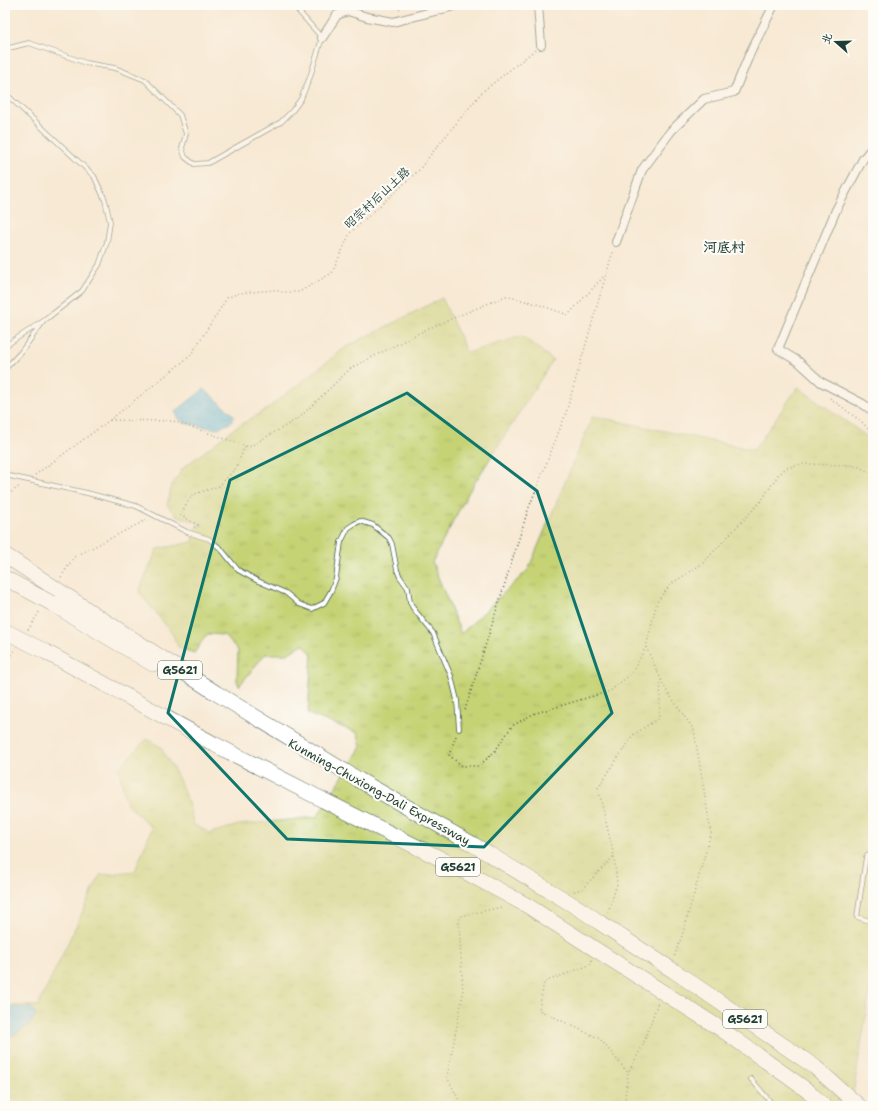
<svg xmlns="http://www.w3.org/2000/svg" width="878" height="1111" font-family="'Shantell Sans','LXGW WenKai TC',sans-serif">
<style>
.grass{fill:url(#grass-tufts);stroke:#728854}
.water{fill:url(#water-ripples);stroke:#437d8c}
.lines{fill:none;stroke-linecap:round;stroke-linejoin:round}
.lane-casing{stroke:#3f574c;stroke-width:5.5}
.street-casing{stroke:#3f574c;stroke-width:10}
.highway-casing{stroke:#3f574c;stroke-width:16}
.path{stroke:#3f574c;stroke-width:1.5;stroke-dasharray:1 3;stroke-linecap:butt}
.lane{stroke:#fff;stroke-width:4}
.street{stroke:#fff;stroke-width:8}
.highway{stroke:#fff;stroke-width:15}
.highway-bridge-casing{stroke:#3f574c;stroke-width:16;stroke-linecap:butt}
.highway-bridge{stroke:#fff;stroke-width:15}
.marked{fill:none;stroke:#0f766e;stroke-width:3;stroke-linejoin:round}
.labels{text-anchor:middle;stroke-width:4;stroke-linejoin:round;paint-order:stroke}
.shield{fill:#fdfcf7;stroke:#62766e;stroke-width:1}
.shield-label{font-size:11px;font-weight:bold;fill:#1f3d34}
.street-label{font-size:12px;fill:#1f3d34;stroke:#fdfcf7}
.quarter-label{font-size:14px;font-weight:bold;fill:#1f3d34;stroke:#fdfcf7}
</style>
<defs>
<pattern id="grass-tufts" width="24" height="20" patternUnits="userSpaceOnUse"><rect width="24" height="20" fill="#c6d375"/><path d="M3 7l-1-3M5 7V3M7 7l1-3M15 17l-1-3M17 17v-4M19 17l1-3" fill="none" stroke="#aab666"/></pattern>
<pattern id="water-ripples" width="26" height="14" patternUnits="userSpaceOnUse"><rect width="26" height="14" fill="#67bde3"/><path d="M2 4q2-2 4 0t4 0M15 11q2-2 4 0t4 0" fill="none" stroke="#549bb9"/></pattern>
</defs>
<rect width="100%" height="100%" fill="#fdfcf7"/>
<filter id="ink" filterUnits="userSpaceOnUse"><feTurbulence type="fractalNoise" baseFrequency=".025" numOctaves="2"/><feDisplacementMap in="SourceGraphic" scale="8" xChannelSelector="R" yChannelSelector="G"/><feConvolveMatrix kernelMatrix="1 2 1 2 8 2 1 2 1" color-interpolation-filters="sRGB"/></filter>
<filter id="wash" filterUnits="userSpaceOnUse"><feTurbulence type="fractalNoise" baseFrequency=".012" numOctaves="4" result="noise"/><feDisplacementMap in="SourceGraphic" scale="16" xChannelSelector="R" yChannelSelector="G"/><feGaussianBlur stdDeviation="0.9" result="paint"/><feColorMatrix in="noise" values="0 0 0 0 0 0 0 0 0 0 0 0 0 0 0 0 0 1.4 0 .05"/><feComposite in="paint" operator="in"/></filter>
<g filter="url(#wash)">
<rect width="100%" height="100%" fill="#f7e9d4"/>
<path class="grass" d="M442,298L467,353L522,336L553,360L468,493L432,562L461,634L528,570L593,416L754,450L798,387L873,441V973L851,1106H5V1004L9,1005L38,1006L100,875L135,871L152,828L127,804L118,768L147,739L161,747C164,755 169,761 173,768C183,786 189,805 194,825L210,833L239,825L317,817L361,747L358,733L308,714L312,654L303,644L287,654H265L239,686L237,681L238,650L224,635L207,634L194,653L178,647L172,633L139,592L157,549L193,542L196,527L203,525L176,515L167,505L172,485L183,468L235,428L267,409L346,347Z"/>
<path class="water" d="M204,389L235,416L230,423L216,429L185,423L179,419L175,412Z
M5,1007L32,1008L36,1014C31,1028 18,1032 5,1039Z"/>
</g>
<g filter="url(#ink)">
<g class="lines">
<g class="lane-casing">
<path id="lane" d="M5,49L29,43L86,63L115,68L145,80L180,115L186,134L182,148L185,157L194,164L208,163L281,122L292,111L301,99L310,77L322,38L293,5
M5,93L94,176L105,200L110,222L107,242L99,265L82,291L45,320L5,346
M5,369L21,352L43,322
M5,475L87,493L136,506L187,532L209,539L221,549L238,570L258,581L286,593L299,604L312,609L324,603L331,591L336,578L341,542L348,528L354,524L360,521L373,525L389,538L392,544L397,570L400,577L408,588L410,602L413,608L433,633L451,676L457,700L459,729
M873,852L866,857L857,917L873,922
M751,1079L774,1106"/>
</g>
<g class="street-casing">
<path id="street" d="M538,5L541,45
M322,38L337,15L348,11L367,17L393,22L458,5
M873,147L863,159L836,210L778,349L799,362L821,382L863,404L873,411
M616,242L642,170L671,131L704,99L734,92L750,53L774,5"/>
</g>
<g class="highway-casing">
<path id="highway" d="M5,555L100,618L216,693L359,780
M5,578L42,598
M51,603L153,664
M5,631L46,652L214,744L323,800
M583,911L599,922
M608,928L666,966
M587,944L721,1029L808,1091L824,1106
M674,971L815,1067L859,1106"/>
</g>
<path class="path" d="M398,5L400,11
M830,398L862,422L873,434
M110,420L173,421L249,447L299,418L351,368L427,329L506,296L537,304L568,315L605,275
M35,475L110,420L190,356L227,298L239,293L274,290L283,292H299L332,273L350,233L419,170L432,153L482,92L535,50
M5,497L21,485
M194,527L198,525L180,515L192,495L219,486L236,468L245,446
M61,577L74,557L148,519
M28,630L40,611
M646,647L666,690L694,730L711,833L682,936L674,957
M5,665L15,650
M465,710L528,510L565,416L613,251
M456,736L449,755L462,766H479L495,751L512,726L533,714L610,691L632,673L646,647L657,602L671,584L703,563L762,500L778,475L786,468L801,464L849,465L859,467L873,474
M574,891L582,889L614,856L598,788L633,735L659,718L661,680
M608,912L617,884L614,856
M592,960L590,965L544,982L539,1010L600,1039L628,1073
M462,1106L447,1077L463,994L459,922L460,916L502,907
M624,1106L628,1073L643,1045L658,1002"/>
<use href="#lane" class="lane"/>
<use href="#street" class="street"/>
<use href="#highway" class="highway"/>
<g class="highway-bridge-casing">
<path id="highway-bridge" d="M42,598L51,603
M359,780L474,845L583,911
M323,800L451,864L528,906L587,944
M599,922L608,928
M666,966L674,971"/>
</g>
<use href="#highway-bridge" class="highway-bridge"/>
</g>
</g>
<path d="M0 0H878V1111H0ZM407,393L537,491L612,713L484,847L287,839L168,713L230,480Z" fill="#f7e9d4" fill-opacity=".55" fill-rule="evenodd"/>
<path class="marked" d="M407,393L537,491L612,713L484,847L287,839L168,713L230,480Z"/>
<g class="labels">
<g class="shield">
<rect x="158" y="661" width="44" height="18" rx="3"/>
<rect x="436" y="858" width="44" height="18" rx="3"/>
<rect x="723" y="1010" width="44" height="18" rx="3"/>
</g>
<g class="shield-label">
<text x="180" y="674">G5621</text>
<text x="458" y="871">G5621</text>
<text x="745" y="1023">G5621</text>
</g>
<g class="street-label">
<text transform="translate(377 198) rotate(-43)" y="4">昭宗村后山土路</text>
<text transform="translate(379 792) rotate(29)" y="4">Kunming-Chuxiong-Dali Expressway</text>
</g>
<g class="quarter-label">
<text x="724" y="252">河底村</text>
</g>
</g>
<rect width="878" height="1111" fill="none" stroke="#fdfcf7" stroke-width="20"/>
<g transform="translate(836 42) rotate(290)" stroke="#fdfcf7" stroke-width="3" paint-order="stroke">
<path d="M0-3L7 15L0 10L-7 15Z" fill="#1f3d34"/>
<text y="-6" font-size="11" font-weight="bold" text-anchor="middle" fill="#1f3d34">北</text>
</g>
</svg>
